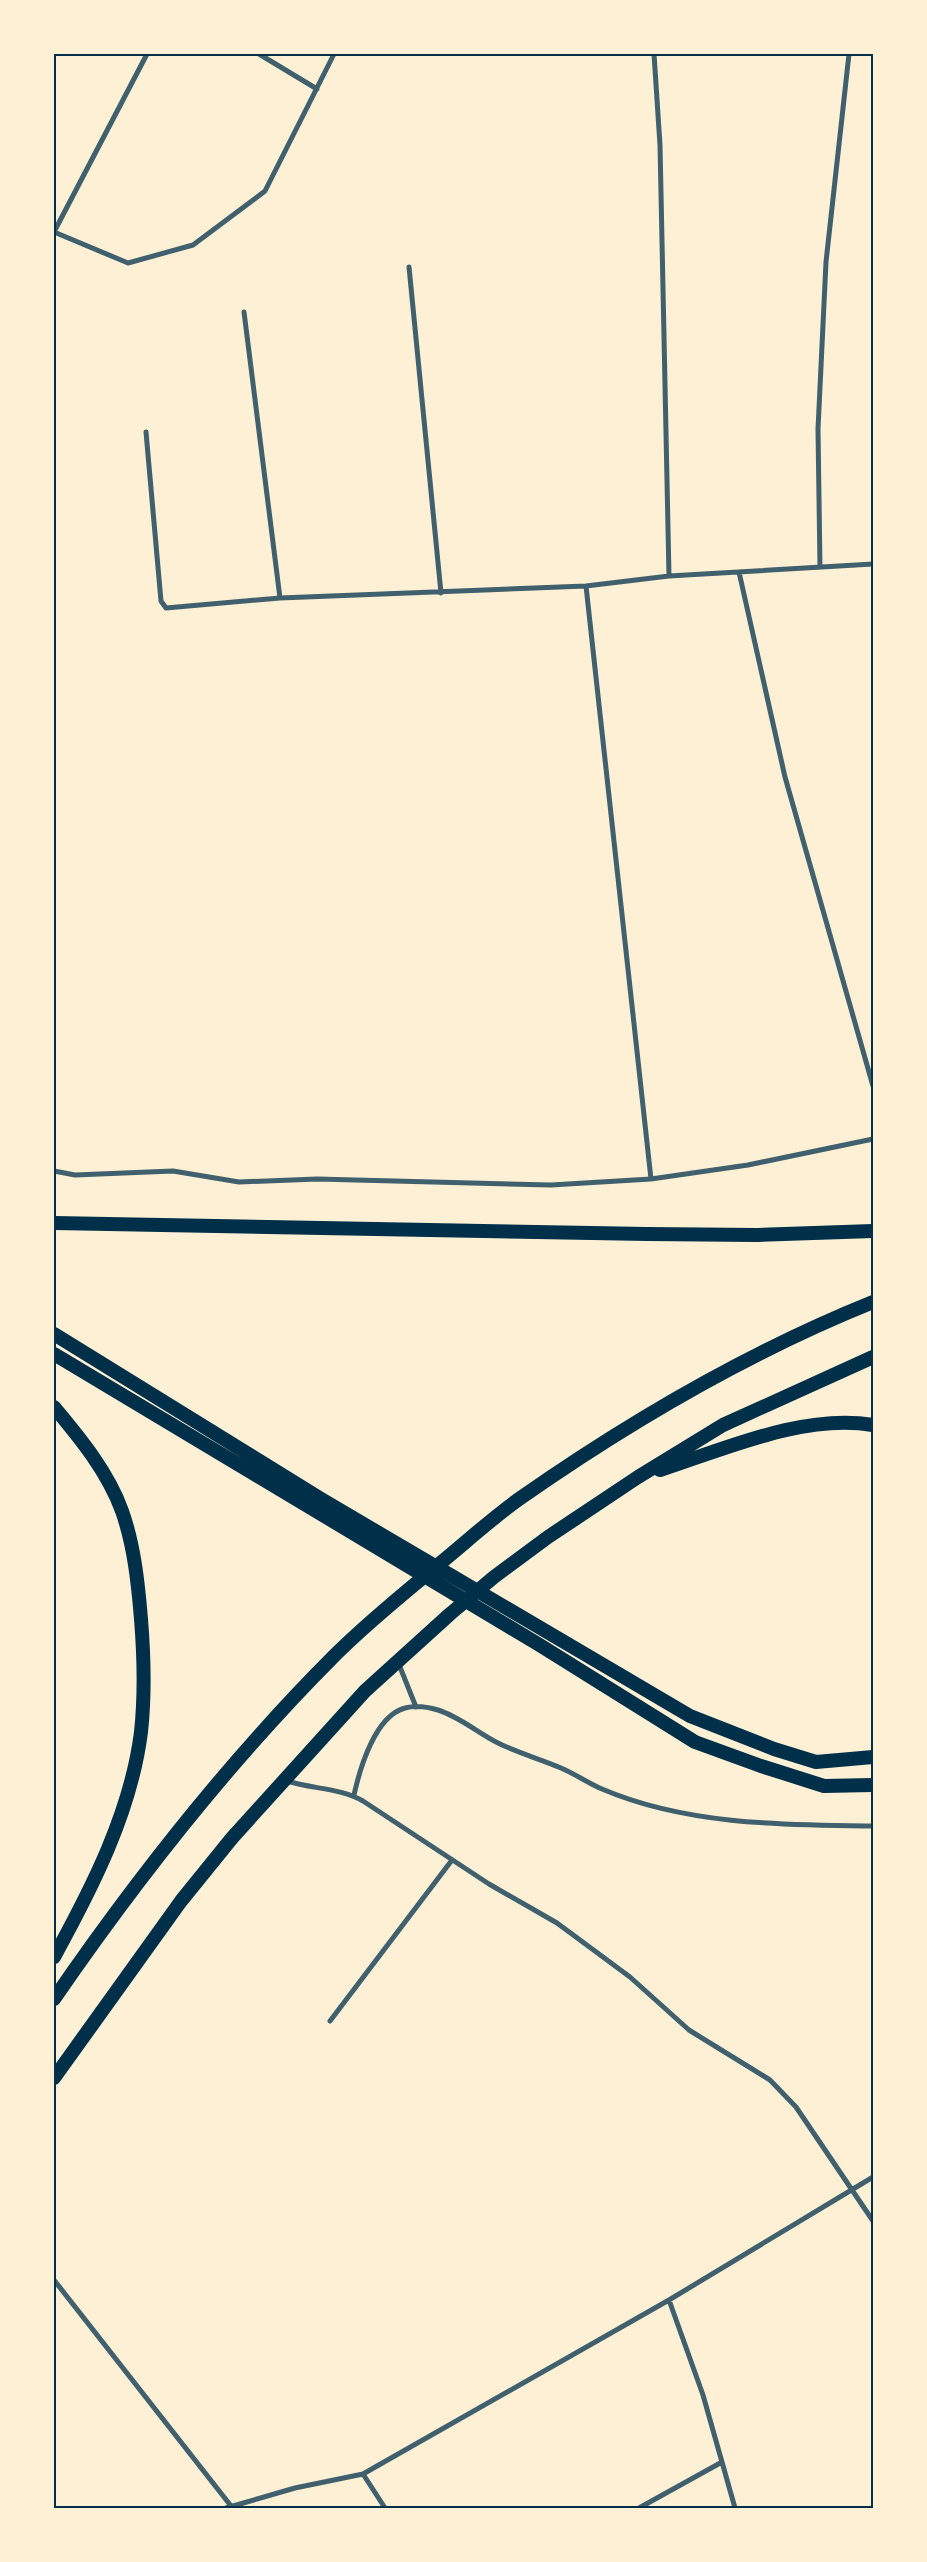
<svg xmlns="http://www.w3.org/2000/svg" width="927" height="2562" font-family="'Work Sans',sans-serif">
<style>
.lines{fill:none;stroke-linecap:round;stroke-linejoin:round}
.minor{stroke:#3f606c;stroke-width:5}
.trunk{stroke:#003049;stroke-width:14}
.neatline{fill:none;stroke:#003049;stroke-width:2}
</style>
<rect width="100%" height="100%" fill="#fdf0d5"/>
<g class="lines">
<path class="minor" d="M259,54L317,89
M654,54L660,145L669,576
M54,232L128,263L193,245L265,191L334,54
M54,232L147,54
M409,267L441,593
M244,312L280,598
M146,432L161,601L166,608L280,598L586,586L669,576L873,564
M820,567L818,429L826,262L849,54
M739,572L785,777L873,1086
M586,586L651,1179
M54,1171L75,1175L173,1171L239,1182L317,1179L551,1185L651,1179L748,1165L873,1139
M398,1662L416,1707
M287,1781C312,1789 341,1788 363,1801L489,1884L557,1923L630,1977L689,2030L770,2080L796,2107L873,2221
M354,1795C360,1768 375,1716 405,1708C416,1705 428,1707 438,1710C460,1717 478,1733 498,1743C518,1753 540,1759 561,1768C575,1774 588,1783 602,1789C686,1825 783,1825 873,1826
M330,2021L452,1860
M54,2280L231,2506
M669,2300L703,2395L735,2508
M363,2474L385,2508
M226,2508L295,2488L363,2474L669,2300L873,2177
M639,2508L722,2462"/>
<path class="trunk" d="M54,1223L647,1234L757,1235L873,1231
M54,1334L321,1499L690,1716L774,1749L816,1762L873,1757
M54,1354L538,1644L695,1742L761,1766L824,1786L873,1785
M54,1407C80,1438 108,1472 122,1511C134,1545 138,1582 141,1619C144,1656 145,1695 141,1732C131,1812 92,1888 54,1957
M660,1470C725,1449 805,1413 873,1425
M54,1999C138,1877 231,1759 335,1655C367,1623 403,1594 438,1565C465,1543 491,1519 519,1499C629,1422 749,1352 873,1302
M54,2078L181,1901L232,1838L365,1691L450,1614L494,1577L548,1537L638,1477L723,1425L873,1357"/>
</g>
<rect width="927" height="2562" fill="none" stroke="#fdf0d5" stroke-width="110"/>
<rect x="55" y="55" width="817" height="2452" class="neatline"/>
</svg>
